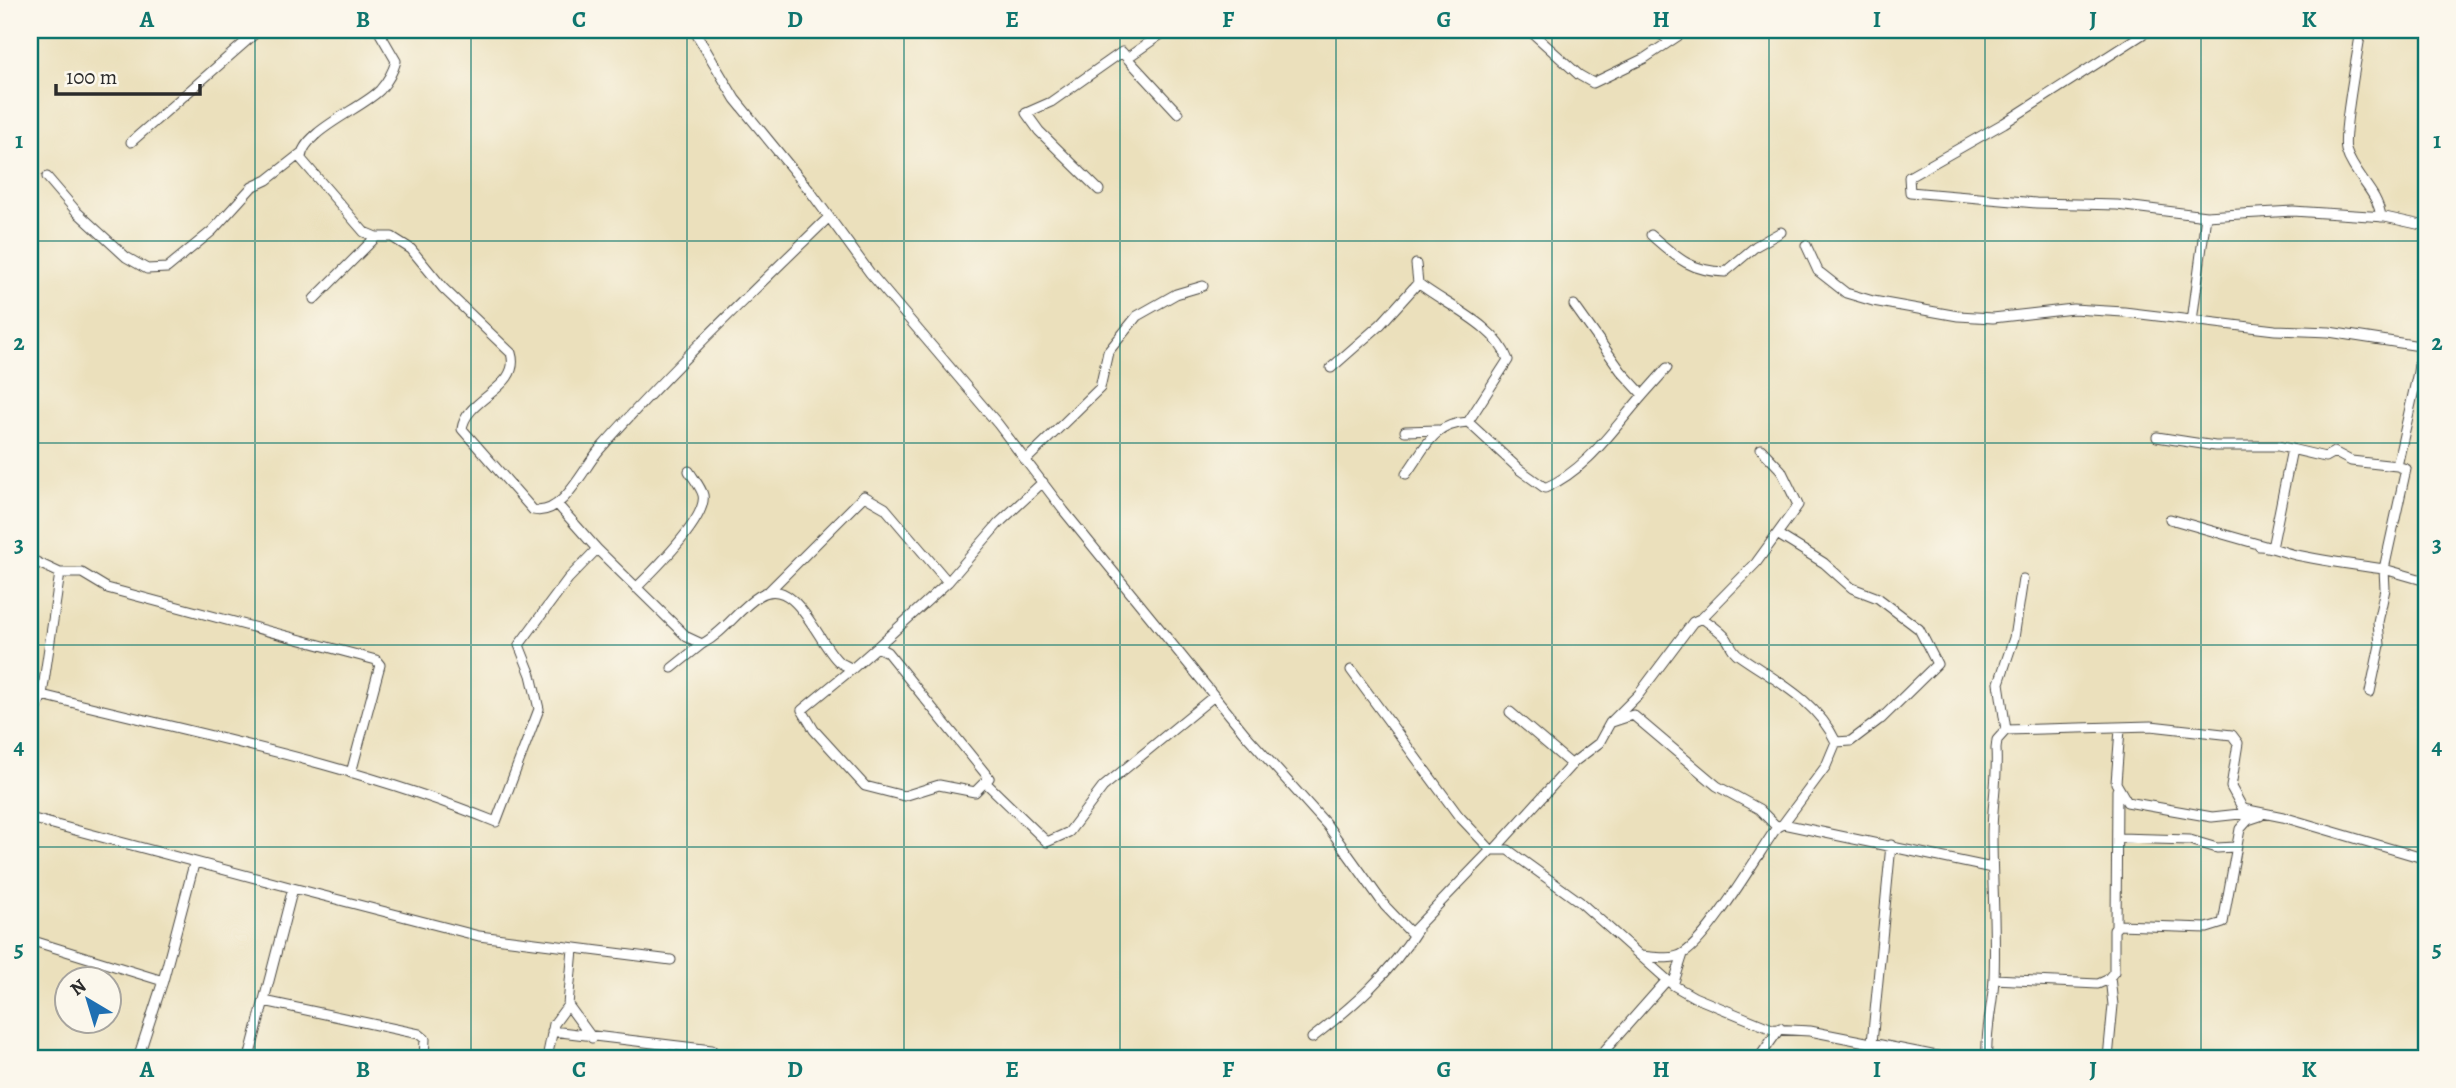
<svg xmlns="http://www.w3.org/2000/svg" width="2456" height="1088" font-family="Alegreya,serif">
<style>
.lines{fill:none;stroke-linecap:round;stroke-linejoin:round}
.minor-casing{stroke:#484641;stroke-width:11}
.minor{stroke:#fff;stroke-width:9}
.grid{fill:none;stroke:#0f766e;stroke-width:2;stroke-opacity:0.55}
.neatline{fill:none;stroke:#0f766e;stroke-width:2.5}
.grid-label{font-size:23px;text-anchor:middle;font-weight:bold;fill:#0f766e}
</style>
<rect width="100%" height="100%" fill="#fbf7ec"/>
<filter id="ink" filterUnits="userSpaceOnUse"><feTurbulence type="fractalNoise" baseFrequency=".0143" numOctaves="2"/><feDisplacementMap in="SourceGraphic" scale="14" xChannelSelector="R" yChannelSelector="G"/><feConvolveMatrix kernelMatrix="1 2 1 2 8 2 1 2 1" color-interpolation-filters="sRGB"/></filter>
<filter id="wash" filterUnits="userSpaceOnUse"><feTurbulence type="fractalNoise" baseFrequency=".00686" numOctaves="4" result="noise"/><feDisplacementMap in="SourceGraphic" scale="28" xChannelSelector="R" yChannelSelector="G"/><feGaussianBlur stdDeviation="1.57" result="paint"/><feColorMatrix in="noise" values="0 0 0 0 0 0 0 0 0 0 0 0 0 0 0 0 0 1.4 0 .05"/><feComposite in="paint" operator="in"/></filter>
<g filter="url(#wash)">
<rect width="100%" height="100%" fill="#ebe0bc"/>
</g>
<g filter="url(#ink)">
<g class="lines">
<g class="minor-casing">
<path id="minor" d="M378,30L396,61C393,72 387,82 380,90C363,108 301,132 301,159L364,232L376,237H392L411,249L443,288L511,353C522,388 466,397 462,429L533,510C563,517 583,468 600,449C672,368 751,293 829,217
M694,30L735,99L810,191L870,273L998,424L1064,511L1246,735L1327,825L1385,906L1411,933L1491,850H1508L1580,902L1673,985L1694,997L1772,1029L1810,1031L1947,1058
M1529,30L1579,75L1593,83L1645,58L1687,30
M1655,30L1670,41
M2158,30L2146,32L2004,123L1909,177L1910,192L2036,203L2117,205L2206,216L2293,211L2385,217L2426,226
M2361,30C2358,51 2342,135 2346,150C2353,175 2378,191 2381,217
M1127,58L1178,113
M131,142L259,30
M47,177L77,212L126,257L147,269L167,268L212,231L252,187L267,180L300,154
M1099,190L1039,131L1026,113L1051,102L1122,52L1127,58L1167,30
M1651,235C1677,258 1690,271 1725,272L1756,246L1781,232
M1806,245L1818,271L1846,293L1873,301L1958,316L1993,318L2073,309L2124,312L2275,330L2329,332L2420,346
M1418,283C1446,305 1496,325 1508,360L1468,422L1520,470L1545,488C1587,470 1614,428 1643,395
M314,299L376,237
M1574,305L1621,371L1643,395L1667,368
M2426,309L2418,372L2397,466L2406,469L2384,569L2426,581
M2192,321L2206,216
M1331,368L1381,324L1418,283L1416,264
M1405,431L1438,430
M2157,437L2215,446H2278L2325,457L2334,452L2351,461L2397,466
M1026,460L1100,388L1108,352L1137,316L1176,294L1203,286
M1406,474C1426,447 1432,424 1468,422
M2170,519L2272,548L2292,449
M1777,534L1824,563L1852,588L1878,598L1919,629L1937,664L1881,719
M2259,546C2271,546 2284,553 2296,555C2325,561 2354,565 2384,569L2385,589L2378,622L2380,645L2370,692
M597,549L687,637L702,644C725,632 738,609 759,596C795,573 818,643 838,661C841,664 848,666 852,669L877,647L887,652L989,778L975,792L939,785L904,796L865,786L814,730L802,710L852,669
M30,559L60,573H82L107,588L376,660L380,665L351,773
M948,582L998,524L1043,482
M636,588C652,572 708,518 703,495C701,487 693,478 689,471
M769,591L864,496L885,508L948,582L877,647
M1702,618C1710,624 1721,631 1727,639C1731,646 1733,652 1740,656C1776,681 1816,700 1836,742L1851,741L1884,716
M672,668L702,644
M1351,670L1458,815L1491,850
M42,695C193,733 351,763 496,822L539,709L531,675L519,645L568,579L597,549L557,504
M1510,712L1572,765
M1612,722L1633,715L1717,786L1759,809L1777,827
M30,726L42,695L60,573
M2120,729L2116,783L2127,802L2212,817L2249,813
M2006,730L1999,683L2014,638L2023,579
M985,782L1047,842L1069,832L1103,787L1214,696
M30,818L293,888L249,1058
M1783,824L1826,766L1836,742
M2119,838L2190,840L2217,848L2235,847
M1494,850L1574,762L1599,743L1610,723L1639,694L1693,622L1702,618L1756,563L1798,505L1781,470L1761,449
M293,888L479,936L671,960
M2116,928L2117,790
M30,940L163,981
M1641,956C1654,957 1672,961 1684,953C1710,936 1757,856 1777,827L1783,824L1992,868
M1994,979L2098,984L2107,980L2114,972V930L2118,925L2207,928L2223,923L2240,829L2248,820L2260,816
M1673,985L1683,954
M264,1001L419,1034L425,1039L424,1058
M568,1005L592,1038
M552,1031L712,1050
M1312,1038C1353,1006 1390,974 1417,930
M1872,1043L1891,845
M138,1058L163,981L194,864
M547,1058L554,1024L568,1005L573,949
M1598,1058L1667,980
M1759,1058L1780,1028
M1987,1058C1985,1031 1993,1005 1994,978C1996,930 1992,882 1992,834C1992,805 1998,778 1996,749L1997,740L2006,730L2151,726L2232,735L2238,743L2231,787L2243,809L2283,817L2426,859
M2108,1058L2113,1005L2110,977"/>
</g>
<use href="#minor" class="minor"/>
</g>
</g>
<path class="grid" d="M255,30V1058M471,30V1058M687,30V1058M904,30V1058M1120,30V1058M1336,30V1058M1552,30V1058M1769,30V1058M1985,30V1058M2201,30V1058M30,241H2426M30,443H2426M30,645H2426M30,847H2426"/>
<rect width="2456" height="1088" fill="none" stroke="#fbf7ec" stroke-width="77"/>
<g transform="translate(88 1000) rotate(322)"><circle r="33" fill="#fbf7ec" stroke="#a8a59f" stroke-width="2"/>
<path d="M0-5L12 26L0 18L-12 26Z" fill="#1f6fb2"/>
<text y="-10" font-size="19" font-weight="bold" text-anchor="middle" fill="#2b2b2b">N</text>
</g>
<path d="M56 84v10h144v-10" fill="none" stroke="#2b2b2b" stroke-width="3.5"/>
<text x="66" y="84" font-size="21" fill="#2b2b2b" stroke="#fbf7ec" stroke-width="5" paint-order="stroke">100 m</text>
<rect x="38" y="38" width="2380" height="1012" class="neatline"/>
<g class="grid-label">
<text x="147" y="27">A</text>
<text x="363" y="27">B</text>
<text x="579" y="27">C</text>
<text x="795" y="27">D</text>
<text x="1012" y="27">E</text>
<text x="1228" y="27">F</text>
<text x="1444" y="27">G</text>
<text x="1661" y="27">H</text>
<text x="1877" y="27">I</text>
<text x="2093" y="27">J</text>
<text x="2309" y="27">K</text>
<text x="19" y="148">1</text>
<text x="2437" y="148">1</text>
<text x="19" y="350">2</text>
<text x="2437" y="350">2</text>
<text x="19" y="552">3</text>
<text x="2437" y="552">3</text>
<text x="19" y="754">4</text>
<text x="2437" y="754">4</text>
<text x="19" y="956">5</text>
<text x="2437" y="956">5</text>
<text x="147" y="1077">A</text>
<text x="363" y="1077">B</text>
<text x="579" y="1077">C</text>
<text x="795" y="1077">D</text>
<text x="1012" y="1077">E</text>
<text x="1228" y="1077">F</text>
<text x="1444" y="1077">G</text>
<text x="1661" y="1077">H</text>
<text x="1877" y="1077">I</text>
<text x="2093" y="1077">J</text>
<text x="2309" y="1077">K</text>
</g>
</svg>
